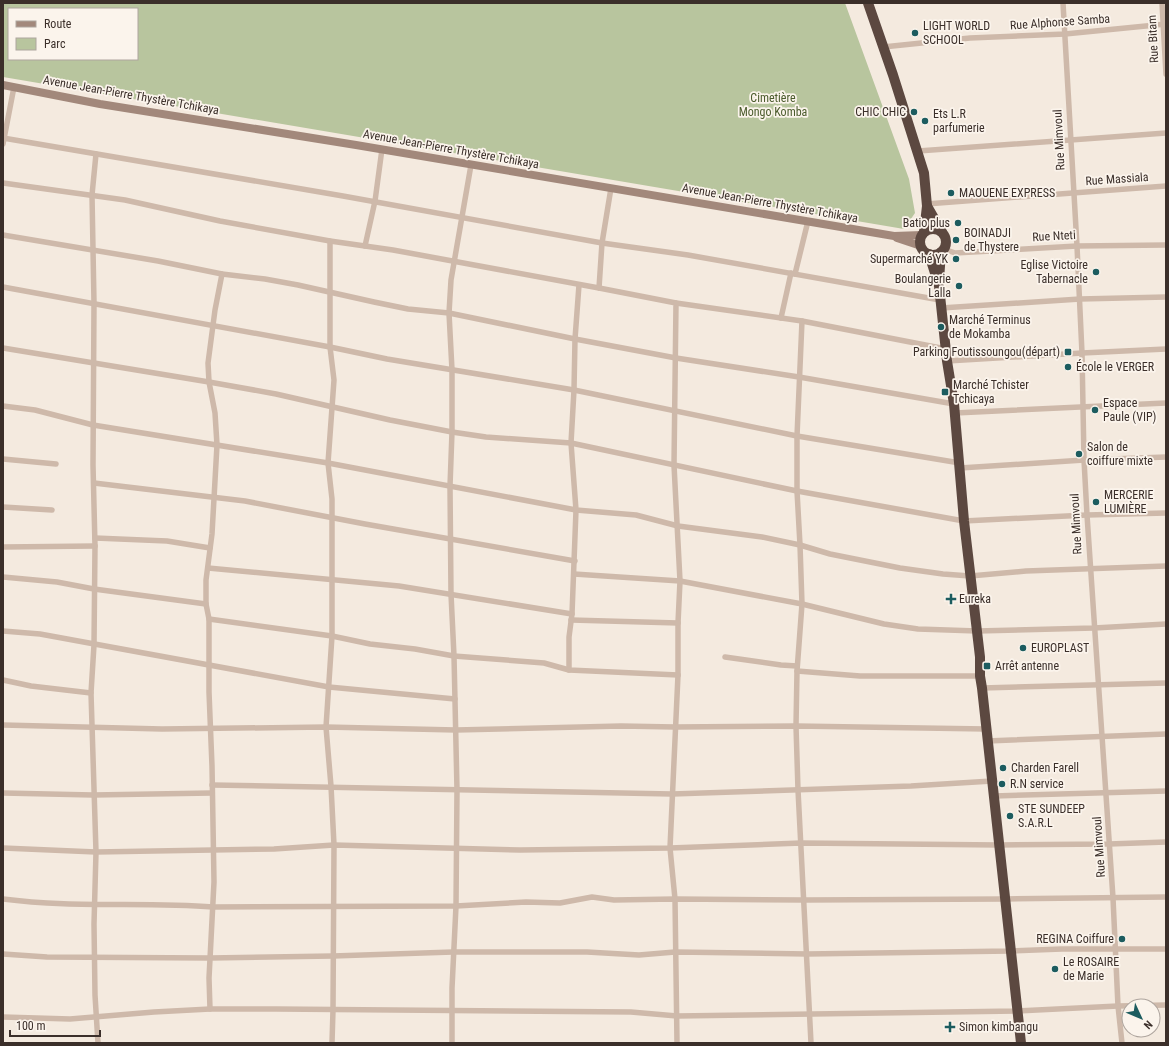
<svg xmlns="http://www.w3.org/2000/svg" width="1169" height="1046" font-family="'Roboto Condensed',sans-serif">
	<rect width="100%" height="100%" fill="#f4eadf"/>
	<path fill="#b8c59e" fill-rule="evenodd" d="M3,3H845L909,179L915,213L904,229L3,77ZM9,9H137V59H9Z"/>
	<g fill="none" stroke-linecap="round" stroke-linejoin="round">
		<g stroke="#ceb9aa" stroke-width="5.5">
			<path d="M1063,3L1077,246L1082,353L1084,460L1087,515L1113,898L1118,1006L1122,1043"/>
			<path d="M1162,3L1166,74"/>
			<path d="M883,47L970,38L1065,34L1166,24"/>
			<path d="M3,138L343,196L602,243L688,255L940,300"/>
			<path d="M3,144L14,87"/>
			<path d="M918,151L1166,133"/>
			<path d="M96,154L92,195L94,303L93,465L95,546L94,645L91,693L96,852L94,924L95,995L98,1043"/>
			<path d="M3,183L125,200L220,221L330,241L393,250L599,288"/>
			<path d="M611,188L602,243L599,288L676,303L674,465L680,581L678,623V675L670,848L675,899L677,1043"/>
			<path d="M926,204L1166,186"/>
			<path d="M3,235L158,261L222,274L265,279L298,285L374,302L408,309L449,313L575,339L676,358L799,377L954,404"/>
			<path d="M330,241V347L334,380L328,463L332,499V636L326,727L331,786L334,845L333,1010L332,1043"/>
			<path d="M365,246L375,201L382,149"/>
			<path d="M944,249L955,253L1077,246L1166,245"/>
			<path d="M795,274L808,221"/>
			<path d="M3,287L330,347L387,359L574,390L797,436L960,463"/>
			<path d="M676,303L802,321L946,349"/>
			<path d="M941,308L1080,299L1166,297"/>
			<path d="M781,318L791,273"/>
			<path d="M802,321L797,436V491L800,545L802,604L797,671L796,726L798,790L811,1043"/>
			<path d="M3,348L209,382L276,394L390,420L452,432L486,437L571,443L797,491L964,521L1087,515L1166,513"/>
			<path d="M947,361L1082,353L1166,349"/>
			<path d="M3,406L35,410L93,425L328,463L576,510L636,515L678,526L762,537L800,545L830,554L900,568L943,574L970,576L1026,571L1166,566"/>
			<path d="M955,413L1166,403"/>
			<path d="M3,459L56,464"/>
			<path d="M960,468L1084,460L1166,457"/>
			<path d="M94,483L245,501L365,524L575,561"/>
			<path d="M3,507L52,510"/>
			<path d="M95,538L167,541L210,548"/>
			<path d="M3,547L95,546"/>
			<path d="M208,568L399,586L572,614"/>
			<path d="M574,574L680,581L802,604L884,624L918,629L977,631L1094,628L1166,624"/>
			<path d="M3,577L57,582L94,589L206,604"/>
			<path d="M209,619L332,636L370,644L415,649L454,656L544,663L569,670L678,675"/>
			<path d="M571,620L678,623"/>
			<path d="M3,631L40,634L329,687L455,699"/>
			<path d="M725,657L781,665L797,666"/>
			<path d="M569,670V637L572,614L576,510L571,443L574,390L575,339L579,285"/>
			<path d="M797,671L860,676H980"/>
			<path d="M3,680L31,686L91,693"/>
			<path d="M982,688L1166,683"/>
			<path d="M3,725L162,729L326,727L456,730L621,726L675,727L796,726L986,729"/>
			<path d="M987,741L1166,734"/>
			<path d="M212,785L672,794L911,786L992,781"/>
			<path d="M3,793L93,795L212,793"/>
			<path d="M994,796L1166,791"/>
			<path d="M3,848L96,852L274,849L334,845L520,850L670,848L801,843L999,845L1109,844L1166,842"/>
			<path d="M3,899C73,908 143,902 213,907L456,906L526,902L560,903L592,897L614,900L675,899L804,900L1005,899L1166,897"/>
			<path d="M3,954L47,957L210,958L333,956L453,952H587L639,955L675,952L807,954L1010,951L1062,949H1166"/>
			<path d="M210,1009L209,978L214,882L212,766L209,692V619L206,604V580L212,534L217,445L215,413L209,382L208,363L215,310L222,274"/>
			<path d="M3,1017L70,1019L154,1012L210,1009H276L631,1012L677,1016L1017,1011L1118,1006L1166,1005"/>
			<path d="M452,1043V988L456,906L457,790L454,656L451,594L450,486L452,432V370L449,313L451,280L471,165"/>
		</g>
		<g stroke="#a2887b" stroke-width="8">
			<path d="M3,85L100,104L356,145L894,236L922,235"/>
			<path d="M897,238L921,246"/>
		</g>
		<g stroke="#5c4840" stroke-width="10">
			<path d="M868,3L893,75L924,173L927,206L924,232"/>
			<path d="M927,206L942,232"/>
			<circle cx="933" cy="242" r="13"/>
			<path d="M929,254L939,286L947,361L954,404L964,521L980,657V676L982,688L1021,1043"/>
			<path d="M939,280L941,252"/>
		</g>
	</g>
	<g fill="#1c5c5f" stroke="#fbf4ec" stroke-width="1.5">
		<circle cx="915" cy="33" r="4"/>
		<circle cx="914" cy="112" r="4"/>
		<circle cx="925" cy="121" r="4"/>
		<circle cx="951" cy="193" r="4"/>
		<circle cx="958" cy="223" r="4"/>
		<circle cx="956" cy="240" r="4"/>
		<circle cx="956" cy="259" r="4"/>
		<circle cx="1096" cy="272" r="4"/>
		<circle cx="959" cy="286" r="4"/>
		<circle cx="941" cy="327" r="4"/>
		<rect x="1064" y="348" width="8" height="8" rx="2"/>
		<circle cx="1068" cy="367" r="4"/>
		<rect x="941" y="388" width="8" height="8" rx="2"/>
		<circle cx="1095" cy="410" r="4"/>
		<circle cx="1079" cy="454" r="4"/>
		<circle cx="1096" cy="502" r="4"/>
		<path d="M949 593h4v4h4v4h-4v4h-4v-4h-4v-4h4z"/>
		<circle cx="1023" cy="648" r="4"/>
		<rect x="983" y="662" width="8" height="8" rx="2"/>
		<circle cx="1003" cy="768" r="4"/>
		<circle cx="1002" cy="784" r="4"/>
		<circle cx="1010" cy="816" r="4"/>
		<circle cx="1122" cy="939" r="4"/>
		<circle cx="1055" cy="969" r="4"/>
		<path d="M948 1021h4v4h4v4h-4v4h-4v-4h-4v-4h4z"/>
	</g>
	<g text-anchor="middle" dominant-baseline="central" stroke-width="3.5" stroke-linejoin="round" paint-order="stroke">
		<g font-size="12" fill="#3b2f2a" stroke="#fbf4ec">
			<text transform="translate(1060 22) rotate(-4)">Rue Alphonse Samba</text>
			<text transform="translate(1153 39) rotate(-93)">Rue Bitam</text>
			<text transform="translate(131 95) rotate(10)">Avenue Jean-Pierre Thystère Tchikaya</text>
			<text transform="translate(1059 140) rotate(-93)">Rue Mimvoul</text>
			<text transform="translate(451 149) rotate(10)">Avenue Jean-Pierre Thystère Tchikaya</text>
			<text transform="translate(1117 179) rotate(-4)">Rue Massiala</text>
			<text transform="translate(770 203) rotate(10)">Avenue Jean-Pierre Thystère Tchikaya</text>
			<text transform="translate(1054 236) rotate(-3)">Rue Nteti</text>
			<text transform="translate(1076 524) rotate(-93)">Rue Mimvoul</text>
			<text transform="translate(1099 847) rotate(-94)">Rue Mimvoul</text>
		</g>
		<g font-size="12" fill="#3b2f2a" stroke="#fbf4ec" text-anchor="start">
			<text x="923" y="26">LIGHT WORLD<tspan x="923" dy="14">SCHOOL</tspan></text>
			<text x="906" y="112" text-anchor="end">CHIC CHIC</text>
			<text x="933" y="114">Ets L.R<tspan x="933" dy="14">parfumerie</tspan></text>
			<text x="959" y="193">MAOUENE EXPRESS</text>
			<text x="950" y="223" text-anchor="end">Batio plus</text>
			<text x="964" y="233">BOINADJI<tspan x="964" dy="14">de Thystere</tspan></text>
			<text x="948" y="259" text-anchor="end">Supermarché YK</text>
			<text x="1088" y="265" text-anchor="end">Eglise Victoire<tspan x="1088" dy="14">Tabernacle</tspan></text>
			<text x="951" y="279" text-anchor="end">Boulangerie<tspan x="951" dy="14">Lalla</tspan></text>
			<text x="949" y="320">Marché Terminus<tspan x="949" dy="14">de Mokamba</tspan></text>
			<text x="1060" y="352" text-anchor="end">Parking Foutissoungou(départ)</text>
			<text x="1076" y="367">École le VERGER</text>
			<text x="953" y="385">Marché Tchister<tspan x="953" dy="14">Tchicaya</tspan></text>
			<text x="1103" y="403">Espace<tspan x="1103" dy="14">Paule (VIP)</tspan></text>
			<text x="1087" y="447">Salon de<tspan x="1087" dy="14">coiffure mixte</tspan></text>
			<text x="1104" y="495">MERCERIE<tspan x="1104" dy="14">LUMIÈRE</tspan></text>
			<text x="959" y="599">Eureka</text>
			<text x="1031" y="648">EUROPLAST</text>
			<text x="995" y="666">Arrêt antenne</text>
			<text x="1011" y="768">Charden Farell</text>
			<text x="1010" y="784">R.N service</text>
			<text x="1018" y="809">STE SUNDEEP<tspan x="1018" dy="14">S.A.R.L</tspan></text>
			<text x="1114" y="939" text-anchor="end">REGINA Coiffure</text>
			<text x="1063" y="962">Le ROSAIRE<tspan x="1063" dy="14">de Marie</tspan></text>
			<text x="959" y="1027">Simon kimbangu</text>
		</g>
		<g font-size="12" fill="#4a5b2c" stroke="#fbf4ec">
			<text x="773" y="98">Cimetière<tspan x="773" dy="14">Mongo Komba</tspan></text>
		</g>
	</g>
	<rect width="1169" height="1046" fill="none" stroke="#3b2f2a" stroke-width="8"/>
	<rect x="8" y="8" width="130" height="52" fill="#fbf4ec" stroke="#aea59e"/>
	<rect x="16" y="21" width="20" height="6" fill="#a2887b" stroke="#aea59e"/>
	<text x="44" y="28" font-size="12" fill="#3b2f2a">Route</text>
	<rect x="16" y="38" width="20" height="12" fill="#b8c59e" stroke="#aea59e"/>
	<text x="44" y="48" font-size="12" fill="#3b2f2a">Parc</text>
	<g transform="translate(1141 1018) rotate(134)"><circle r="19" fill="#fbf4ec" stroke="#aea59e"/>
	<path d="M0-3L7 15L0 10L-7 15Z" fill="#1c5c5f"/>
	<text y="-6" font-size="11" font-weight="bold" text-anchor="middle" fill="#3b2f2a">N</text>
	</g>
	<path d="M10 1030v6h90v-6" fill="none" stroke="#3b2f2a" stroke-width="2"/>
	<text x="16" y="1030" font-size="12" fill="#3b2f2a" stroke="#fbf4ec" stroke-width="3" paint-order="stroke">100 m</text>
</svg>
